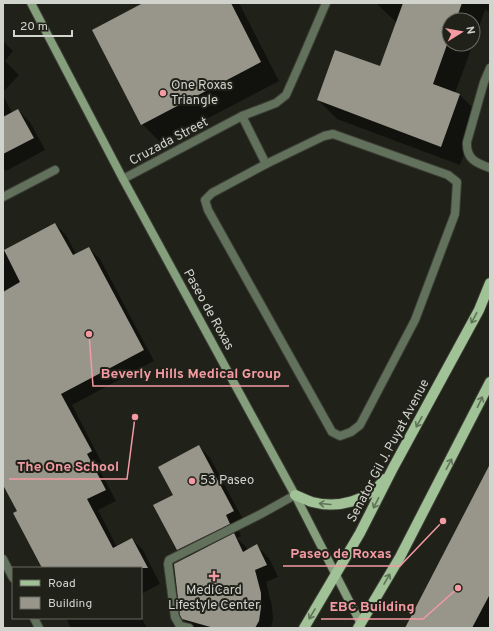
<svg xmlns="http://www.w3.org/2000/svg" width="493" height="631" font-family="Overpass,sans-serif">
	<rect width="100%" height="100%" fill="#202219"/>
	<g fill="#0007">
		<path d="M146,3H239L279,81L161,143L142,124Z"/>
		<path d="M376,3H490V12L485,10L473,43V20H449V44H473L455,93L460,95L479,114L460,165L337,119L318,100L380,68L397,23Z"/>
		<path d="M3,41L13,51L5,61L19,75L3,92Z"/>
		<path d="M3,95L12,113L18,110L30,122L45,150L6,171L3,168Z"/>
		<path d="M55,224L66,235L76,254L89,248L100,259L154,361L72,405L102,463L97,465L116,501L98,510L117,547L132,539L143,550L160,584L141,594V568H43L18,511L3,483V252Z"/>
		<path d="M199,446L210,458L245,523L237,527L241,536L237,538L246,547L248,550L257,546L269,558L278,577L266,582L272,606L273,619L271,628H193L183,619L187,558L178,549L174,495Z"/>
		<path d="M490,466V628H408Z"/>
		<path d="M141,617L147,628H71L66,618H141Z"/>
	</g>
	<g fill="#98968b">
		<path d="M143,3H231L261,62L141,125L92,30Z"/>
		<path d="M403,3H462L456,20H449V39L433,84L460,94L441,147L317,100L335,50L380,66Z"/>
		<path d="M18,109L34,138L3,154V117Z"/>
		<path d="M55,223L73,255L89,247L144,350L61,394L92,451L87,454L106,490L87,499L113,548L132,538L148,568H42L13,513L17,511L3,485V292L20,282L4,250Z"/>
		<path d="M199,445L234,511L226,515L230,524L177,550L153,505L173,495L158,467Z"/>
		<path d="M490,464V594L472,628H405Z"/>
		<path d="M234,533L243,552L257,544L267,565L255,570L261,593V607L259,621L255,628H214L182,619L180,615L174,564Z"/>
	</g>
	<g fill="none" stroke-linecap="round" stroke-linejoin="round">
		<g stroke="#3c3e36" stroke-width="10">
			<g id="lane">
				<path d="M490,68L484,82L467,142C466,159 476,163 490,168"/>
				<path d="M242,116L266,164"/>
				<path d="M333,134L448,175L457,182L455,214L415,320L360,425L351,432L340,436L332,432L208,210L205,200L212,193L266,164L324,136Z"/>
				<path d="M189,628L180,626L175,617L168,564L169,560L261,514L295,495"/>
			</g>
		</g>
		<g stroke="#3c3e36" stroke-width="10">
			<g id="street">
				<path d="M123,179L242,116L276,103L286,95L302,59L326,3"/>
				<path d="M3,197L55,170"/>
				<path d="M3,559L13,578"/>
				<path d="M34,618L39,628"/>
			</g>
		</g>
		<g stroke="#3c3e36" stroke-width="10">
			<path id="secondary" d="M31,3L123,179L295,495L361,624"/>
		</g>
		<g stroke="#3c3e36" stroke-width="12">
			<g id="primary">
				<path d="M295,495C300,497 306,500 312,502C338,509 368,501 385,479"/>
				<path d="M304,628L360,533L393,468L479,310L490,283"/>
				<path d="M358,628L400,557L490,382"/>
			</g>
		</g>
		<use href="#lane" stroke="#61715c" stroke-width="8"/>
		<use href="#street" stroke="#61715c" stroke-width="8"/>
		<use href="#secondary" stroke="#859f7d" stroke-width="8"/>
		<use href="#primary" stroke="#a1c297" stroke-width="10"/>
	</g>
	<defs><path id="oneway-shaft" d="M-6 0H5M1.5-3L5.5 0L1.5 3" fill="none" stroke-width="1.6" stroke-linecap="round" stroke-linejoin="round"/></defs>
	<g stroke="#607258">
		<use href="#oneway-shaft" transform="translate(474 318) rotate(118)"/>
		<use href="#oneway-shaft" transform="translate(480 402) rotate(-64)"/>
		<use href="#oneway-shaft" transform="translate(419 422) rotate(119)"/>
		<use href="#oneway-shaft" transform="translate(449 464) rotate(-62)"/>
		<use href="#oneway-shaft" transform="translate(376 503) rotate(117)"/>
		<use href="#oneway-shaft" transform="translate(325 504) rotate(-175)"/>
		<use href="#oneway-shaft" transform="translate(387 579) rotate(-60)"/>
		<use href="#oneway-shaft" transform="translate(312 614) rotate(121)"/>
	</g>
	<g fill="#f49aa3" stroke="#202219" stroke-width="1.5">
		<circle cx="163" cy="93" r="4"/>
		<circle cx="192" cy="481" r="4"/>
		<path d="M212 570h4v4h4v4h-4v4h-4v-4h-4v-4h4z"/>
	</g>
	<g text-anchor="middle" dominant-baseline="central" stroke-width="4" stroke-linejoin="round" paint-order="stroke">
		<g font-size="13" fill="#d1d3cd" stroke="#202219" text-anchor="start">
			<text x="171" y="86">One Roxas<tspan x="171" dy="15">Triangle</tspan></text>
			<text x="200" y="481">53 Paseo</text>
			<text x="214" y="591" text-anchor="middle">MediCard<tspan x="214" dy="15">Lifestyle Center</tspan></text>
		</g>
		<g font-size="13" fill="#d1d3cd" stroke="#202219">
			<text transform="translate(169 142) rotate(-28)">Cruzada Street</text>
			<text transform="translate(208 310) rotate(61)">Paseo de Roxas</text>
			<text transform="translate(389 451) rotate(-62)">Senator Gil J. Puyat Avenue</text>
		</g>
	</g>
	<path fill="none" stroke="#f49aa3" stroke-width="1.5" d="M89 334L93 386H289M135 417L127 479H9M443 521L400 566H283M458 588L423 619H321"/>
	<g fill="#f49aa3" stroke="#202219" stroke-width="1.5">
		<circle cx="89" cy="334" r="4"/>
		<circle cx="135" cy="417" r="4"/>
		<circle cx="443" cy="521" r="4"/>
		<circle cx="458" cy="588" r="4"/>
	</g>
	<g font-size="14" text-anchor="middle" font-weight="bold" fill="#f49aa3" stroke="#202219" stroke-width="4" stroke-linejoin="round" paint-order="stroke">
		<text x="191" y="378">Beverly Hills Medical Group</text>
		<text x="68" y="471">The One School</text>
		<text x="341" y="558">Paseo de Roxas</text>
		<text x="372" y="611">EBC Building</text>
	</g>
	<rect width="493" height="631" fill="none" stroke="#d1d3cd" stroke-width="8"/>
	<rect x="12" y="567" width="130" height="52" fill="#202219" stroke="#676961"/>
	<rect x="20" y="580" width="20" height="6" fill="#a1c297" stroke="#676961"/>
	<text x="48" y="587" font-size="12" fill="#d1d3cd">Road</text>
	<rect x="20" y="597" width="20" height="12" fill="#98968b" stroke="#676961"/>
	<text x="48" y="607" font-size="12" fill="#d1d3cd">Building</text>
	<g transform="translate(461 32) rotate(79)"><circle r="19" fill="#202219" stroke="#676961"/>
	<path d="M0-3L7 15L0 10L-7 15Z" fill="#f49aa3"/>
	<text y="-6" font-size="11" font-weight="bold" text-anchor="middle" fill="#d1d3cd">N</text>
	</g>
	<path d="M14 30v6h58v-6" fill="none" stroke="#d1d3cd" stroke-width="2"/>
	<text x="20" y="30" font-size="12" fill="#d1d3cd" stroke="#202219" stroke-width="3" paint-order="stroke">20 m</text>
</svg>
